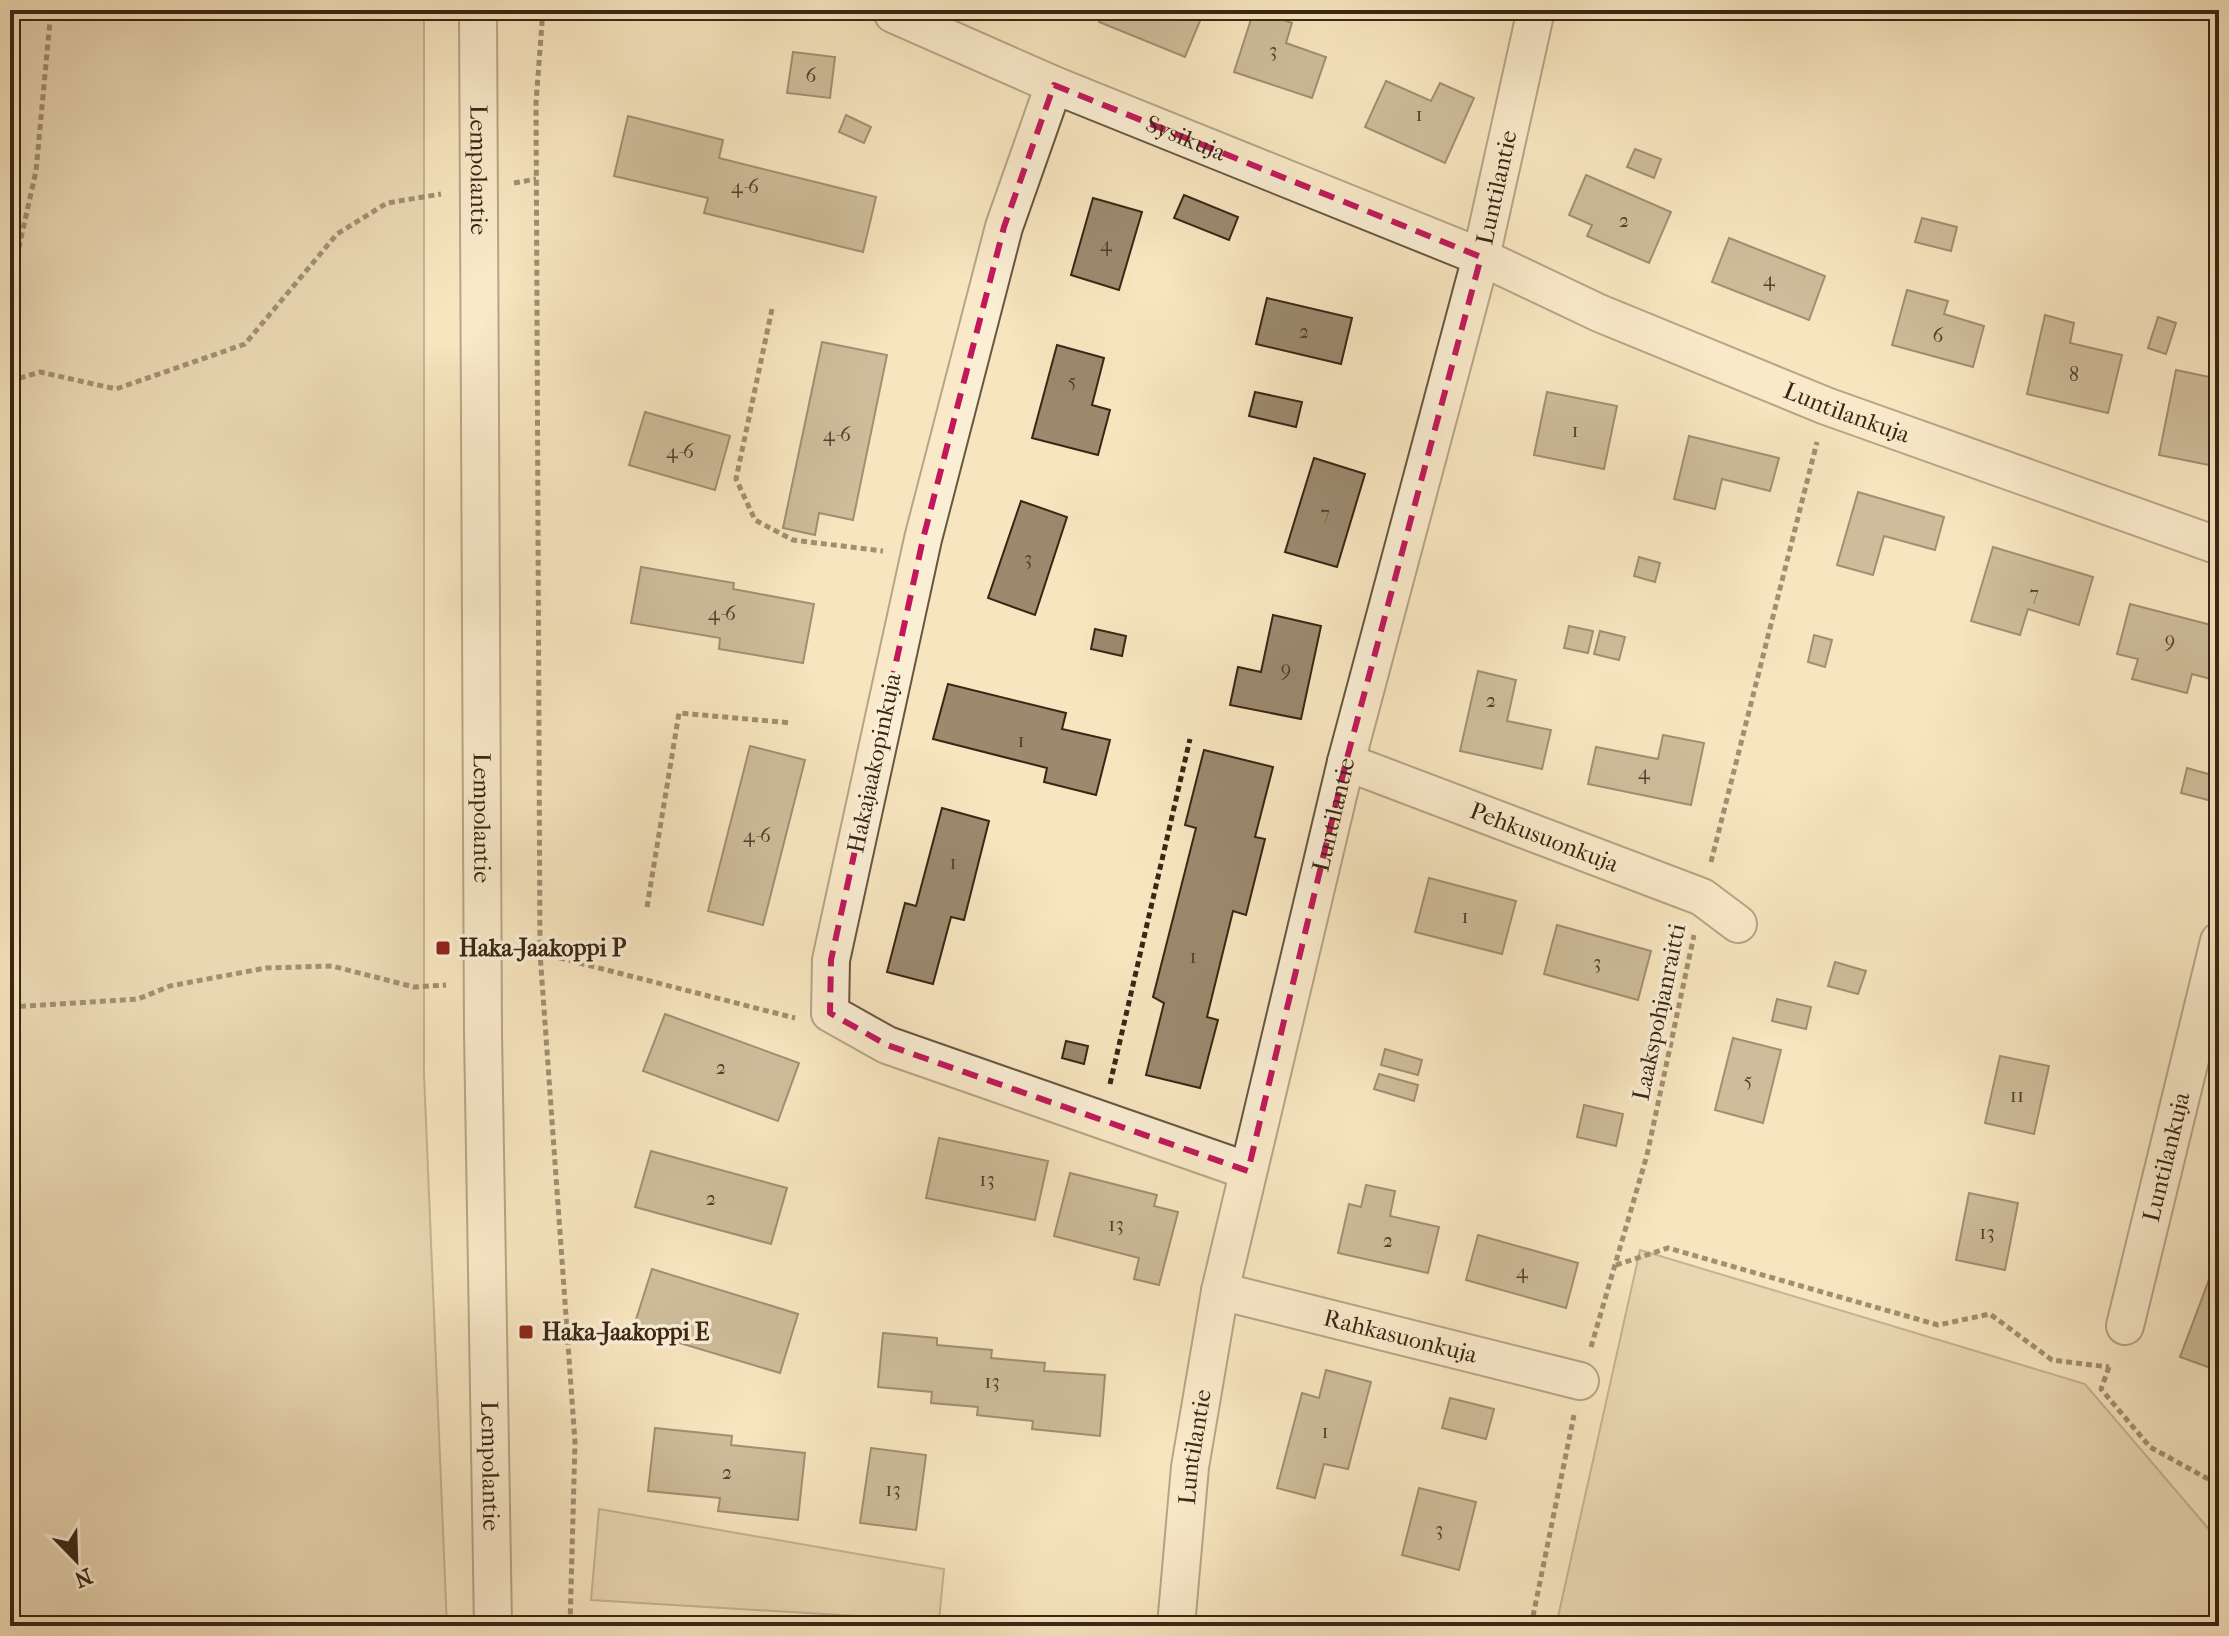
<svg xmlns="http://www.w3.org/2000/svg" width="2229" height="1636" font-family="'IM FELL French Canon',serif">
	<rect width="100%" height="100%" fill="#f7e5bf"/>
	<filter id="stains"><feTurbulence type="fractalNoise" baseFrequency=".0025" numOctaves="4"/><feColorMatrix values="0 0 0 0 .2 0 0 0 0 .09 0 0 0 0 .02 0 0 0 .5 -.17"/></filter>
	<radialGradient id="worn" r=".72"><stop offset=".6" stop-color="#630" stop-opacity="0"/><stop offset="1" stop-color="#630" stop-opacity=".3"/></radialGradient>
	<g fill="#d7c5a2" stroke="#88765c" stroke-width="2">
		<path d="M10,10H424V1074L447,1626H10Z"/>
		<path d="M1640,1250L2085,1384L2219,1541V1626H1556Z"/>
		<path d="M599,1509L944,1569L939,1621L591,1600Z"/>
	</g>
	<g fill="#9c896e" stroke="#392616" stroke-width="2">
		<path d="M1105,10H1187L1202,16L1185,57L1099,22Z"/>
		<path d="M1254,10L1292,23L1286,43L1326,57L1312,98L1234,72Z"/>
		<path d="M793,52L835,57L830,98L787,93Z"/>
		<path d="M1386,81L1431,101L1440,83L1474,98L1445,163L1365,127Z"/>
		<path d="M846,115L871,127L864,143L839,132Z"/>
		<path d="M628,116L723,140L719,158L876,197L863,252L704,213L708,198L614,176Z"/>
		<path d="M1635,149L1661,159L1654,178L1627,167Z"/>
		<path d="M1586,175L1671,212L1649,263L1587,236L1592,225L1569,215Z"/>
		<path d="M1184,195L1238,217L1229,240L1174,218Z"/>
		<path d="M1093,198L1142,212L1119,290L1071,275Z"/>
		<path d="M1922,218L1957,227L1951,251L1915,242Z"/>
		<path d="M1729,238L1825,276L1809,320L1712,282Z"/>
		<path d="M1907,290L1948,301L1944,314L1984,326L1973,367L1892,345Z"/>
		<path d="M1267,298L1352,318L1341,364L1256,344Z"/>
		<path d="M2045,315L2074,323L2070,343L2122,355L2108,413L2027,394Z"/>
		<path d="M2158,317L2176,323L2166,354L2148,348Z"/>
		<path d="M822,342L887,355L853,520L819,513L815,535L783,528Z"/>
		<path d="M1057,345L1104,358L1092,405L1110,410L1098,455L1032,438Z"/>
		<path d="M2176,370L2219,379L2214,423L2219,424V467L2159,455Z"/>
		<path d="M1255,392L1302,402L1296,427L1249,416Z"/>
		<path d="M1547,392L1617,406L1604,469L1534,455Z"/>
		<path d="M645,412L730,436L715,490L629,465Z"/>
		<path d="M1689,436L1779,458L1770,491L1722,479L1715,509L1674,499Z"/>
		<path d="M1314,458L1365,474L1337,567L1285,552Z"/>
		<path d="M1858,492L1944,517L1935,550L1884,536L1873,575L1837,565Z"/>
		<path d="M1021,501L1067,517L1035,615L988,598Z"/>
		<path d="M1993,547L2093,577L2079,625L2028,609L2020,635L1971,621Z"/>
		<path d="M1639,557L1660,563L1655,582L1634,576Z"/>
		<path d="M641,567L734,583L733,589L814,604L803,663L719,649L720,638L631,623Z"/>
		<path d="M2130,604L2219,627L2218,681L2192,674L2187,693L2132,679L2138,659L2117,654Z"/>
		<path d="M1273,615L1321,626L1301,719L1230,705L1238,667L1261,672Z"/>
		<path d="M1569,626L1593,631L1588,653L1564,648Z"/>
		<path d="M1095,629L1126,636L1122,656L1091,649Z"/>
		<path d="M1600,631L1625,637L1619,660L1594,654Z"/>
		<path d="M1814,635L1832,640L1825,667L1808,662Z"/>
		<path d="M1478,671L1516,680L1507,721L1551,730L1542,769L1460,751Z"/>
		<path d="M948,684L1066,713L1062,729L1110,740L1096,795L1044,782L1047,768L933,739Z"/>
		<path d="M1663,735L1704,743L1691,805L1588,784L1596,747L1658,759Z"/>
		<path d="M750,746L805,760L763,925L708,911Z"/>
		<path d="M1204,750L1273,767L1255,837L1265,839L1246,915L1233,911L1207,1017L1218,1020L1200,1088L1146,1075L1164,1003L1153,997L1196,828L1185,825Z"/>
		<path d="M2187,768L2219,777L2212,801L2181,793Z"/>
		<path d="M942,808L989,821L964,920L951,917L933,984L887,972L905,903L916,906Z"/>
		<path d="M1429,878L1516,901L1502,954L1415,932Z"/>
		<path d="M1557,925L1651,951L1638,1000L1544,974Z"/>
		<path d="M1835,962L1866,971L1858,994L1828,986Z"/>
		<path d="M1777,999L1811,1007L1806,1029L1772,1021Z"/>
		<path d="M665,1014L799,1063L778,1121L643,1071Z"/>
		<path d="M1733,1038L1781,1050L1763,1123L1715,1110Z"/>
		<path d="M1066,1041L1088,1046L1084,1064L1062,1058Z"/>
		<path d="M1385,1049L1422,1060L1418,1075L1381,1065Z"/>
		<path d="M2000,1056L2049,1066L2034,1134L1985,1123Z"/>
		<path d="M1379,1074L1418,1085L1414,1101L1374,1089Z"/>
		<path d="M1584,1105L1623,1114L1616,1146L1577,1137Z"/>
		<path d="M939,1138L1048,1161L1035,1220L926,1198Z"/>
		<path d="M651,1151L787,1188L771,1244L635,1207Z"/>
		<path d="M1070,1173L1157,1195L1154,1206L1178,1212L1159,1285L1134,1279L1139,1258L1054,1236Z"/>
		<path d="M1366,1185L1395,1191L1390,1216L1439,1227L1428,1273L1338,1253L1349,1204L1361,1207Z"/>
		<path d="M1969,1193L2018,1203L2005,1270L1956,1260Z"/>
		<path d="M1478,1235L1578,1263L1566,1308L1466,1280Z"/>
		<path d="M652,1269L798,1314L780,1373L633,1329Z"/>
		<path d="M2213,1269L2219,1271V1371L2180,1357Z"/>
		<path d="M883,1333L937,1338V1345L992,1350L991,1358L1045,1363L1044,1371L1105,1375L1100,1436L1032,1429L1033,1421L977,1415L978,1407L931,1403L932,1392L878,1387Z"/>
		<path d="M1326,1370L1371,1382L1348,1469L1324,1464L1315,1498L1277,1488L1302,1393L1319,1398Z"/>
		<path d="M1450,1398L1494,1409L1486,1439L1442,1428Z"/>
		<path d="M655,1428L732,1436L731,1445L805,1453L798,1520L718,1511L720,1498L648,1491Z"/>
		<path d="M871,1448L926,1455L916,1530L860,1523Z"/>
		<path d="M1419,1488L1476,1502L1459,1570L1402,1555Z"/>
	</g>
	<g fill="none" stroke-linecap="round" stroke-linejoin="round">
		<g stroke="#685640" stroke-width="40">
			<g id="minor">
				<path id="s1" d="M478,10L483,1033L493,1626"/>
				<path id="s2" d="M893,14L1054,85L1481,257L1599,313L1826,406L2219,546"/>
				<path d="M1054,85L1004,227L923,539L831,960L830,1013L887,1045L1248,1171"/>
				<path id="s3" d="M1346,762L1702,897L1738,924"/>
				<path id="s4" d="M1220,1291L1580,1381"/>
				<path id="s5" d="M2125,1326L2219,941"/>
				<path id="s6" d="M1176,1626L1190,1467L1220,1291L1346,762L1481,257L1536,10"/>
			</g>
		</g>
		<g stroke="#392616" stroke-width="5" stroke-dasharray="6 4" stroke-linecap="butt">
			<path d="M543,10L536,102L540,953L575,1442L570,1626"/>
			<path d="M514,183L536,179"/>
			<path d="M10,287L36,171L51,10"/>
			<path d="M772,309L736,479L755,520L793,540L883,551"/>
			<path d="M10,381L40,372L116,389L245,344L337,234L387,203L441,194"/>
			<path d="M1711,862L1817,442"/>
			<path d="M647,907L679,713L792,723"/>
			<path d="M540,953L795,1018"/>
			<path d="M10,1007L138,999L170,986L266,968L332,966L414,987L446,985"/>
			<path d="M1110,1084L1190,739"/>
			<path d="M1616,1265L1668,1248L1938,1325L1990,1314L2052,1360L2109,1367"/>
			<path d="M1591,1347L1647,1155L1694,935"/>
			<path d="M2109,1367L2101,1389L2150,1447L2219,1485"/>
			<path d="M1531,1626L1574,1415"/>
		</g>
		<use href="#minor" stroke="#faeed5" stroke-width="36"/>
	</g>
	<path d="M0 0H2229V1636H0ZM1054,85L1481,257L1346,762L1248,1171L887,1045L830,1013L831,960L923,539L1004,227Z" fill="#f7e5bf" fill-opacity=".55" fill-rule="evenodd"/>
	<path fill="none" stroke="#c2185b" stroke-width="6" stroke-dasharray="16 10" stroke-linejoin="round" d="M1054,85L1481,257L1346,762L1248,1171L887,1045L830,1013L831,960L923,539L1004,227Z"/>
	<g fill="#8f2418" stroke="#faeed5" stroke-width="3">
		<rect x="435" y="940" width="16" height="16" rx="4"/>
		<rect x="518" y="1324" width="16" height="16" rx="4"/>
	</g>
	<g text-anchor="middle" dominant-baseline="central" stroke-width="7" stroke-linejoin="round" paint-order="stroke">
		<g font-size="20" fill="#523f2c">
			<text x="1273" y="50">3</text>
			<text x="811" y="75">6</text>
			<text x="1419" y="114">1</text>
			<text x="745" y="186">4-6</text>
			<text x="1624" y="220">2</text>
			<text x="1106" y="244">4</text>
			<text x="1769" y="279">4</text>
			<text x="1304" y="331">2</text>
			<text x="1938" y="335">6</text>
			<text x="2074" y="374">8</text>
			<text x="1072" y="381">5</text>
			<text x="1575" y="430">1</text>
			<text x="837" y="434">4-6</text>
			<text x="680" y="451">4-6</text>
			<text x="1325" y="513">7</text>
			<text x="1028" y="558">3</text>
			<text x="2034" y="593">7</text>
			<text x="722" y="613">4-6</text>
			<text x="2170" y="640">9</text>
			<text x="1286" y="669">9</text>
			<text x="1491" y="700">2</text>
			<text x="1021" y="740">1</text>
			<text x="1644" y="772">4</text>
			<text x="757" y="835">4-6</text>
			<text x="953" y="862">1</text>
			<text x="1465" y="916">1</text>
			<text x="1193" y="956">1</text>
			<text x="1597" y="962">3</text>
			<text x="721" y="1067">2</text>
			<text x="1748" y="1080">5</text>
			<text x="2017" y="1095">11</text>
			<text x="987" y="1179">13</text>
			<text x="711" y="1198">2</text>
			<text x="1116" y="1224">13</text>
			<text x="1987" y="1232">13</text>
			<text x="1388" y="1240">2</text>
			<text x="1522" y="1271">4</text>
			<text x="992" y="1381">13</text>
			<text x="1325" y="1431">1</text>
			<text x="727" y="1472">2</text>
			<text x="893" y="1489">13</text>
			<text x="1439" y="1529">3</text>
		</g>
		<g font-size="24" fill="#392616" stroke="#faeed5">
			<text stroke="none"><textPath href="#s2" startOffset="318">Sysikuja</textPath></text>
			<text stroke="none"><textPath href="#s1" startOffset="160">Lempolantie</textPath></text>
			<text stroke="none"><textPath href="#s6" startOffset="1476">Luntilantie</textPath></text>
			<text stroke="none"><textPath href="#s2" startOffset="1034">Luntilankuja</textPath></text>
			<text transform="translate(874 763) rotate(-78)">Hakajaakopinkuja</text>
			<text stroke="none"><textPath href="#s6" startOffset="828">Luntilantie</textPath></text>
			<text stroke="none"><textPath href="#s1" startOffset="808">Lempolantie</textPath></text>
			<text stroke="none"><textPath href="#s3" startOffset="212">Pehkusuonkuja</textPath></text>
			<text transform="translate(1659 1012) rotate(-78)">Laakspohjanraitti</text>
			<text stroke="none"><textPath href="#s5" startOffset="174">Luntilankuja</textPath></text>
			<text stroke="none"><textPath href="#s4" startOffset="186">Rahkasuonkuja</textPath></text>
			<text stroke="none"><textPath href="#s6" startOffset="180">Luntilantie</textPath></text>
			<text stroke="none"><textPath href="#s1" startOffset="1456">Lempolantie</textPath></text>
		</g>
		<g font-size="24" font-weight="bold" fill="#392616" stroke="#faeed5" text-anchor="start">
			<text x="459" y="948">Haka-Jaakoppi P</text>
			<text x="542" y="1332">Haka-Jaakoppi E</text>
		</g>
	</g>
	<rect width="2229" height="1636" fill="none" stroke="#f7e5bf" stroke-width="40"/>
	<rect x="12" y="12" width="2205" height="1612" fill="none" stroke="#392616" stroke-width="4"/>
	<rect x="20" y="20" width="2189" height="1596" fill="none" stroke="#392616" stroke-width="2"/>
	<g transform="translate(76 1560) rotate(157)" stroke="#faeed5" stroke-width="6" paint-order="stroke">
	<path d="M0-6L14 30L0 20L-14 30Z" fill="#392616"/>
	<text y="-12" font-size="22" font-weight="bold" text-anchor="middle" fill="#392616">N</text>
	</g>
	<rect width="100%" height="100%" filter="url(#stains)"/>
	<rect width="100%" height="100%" fill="url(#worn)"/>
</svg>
